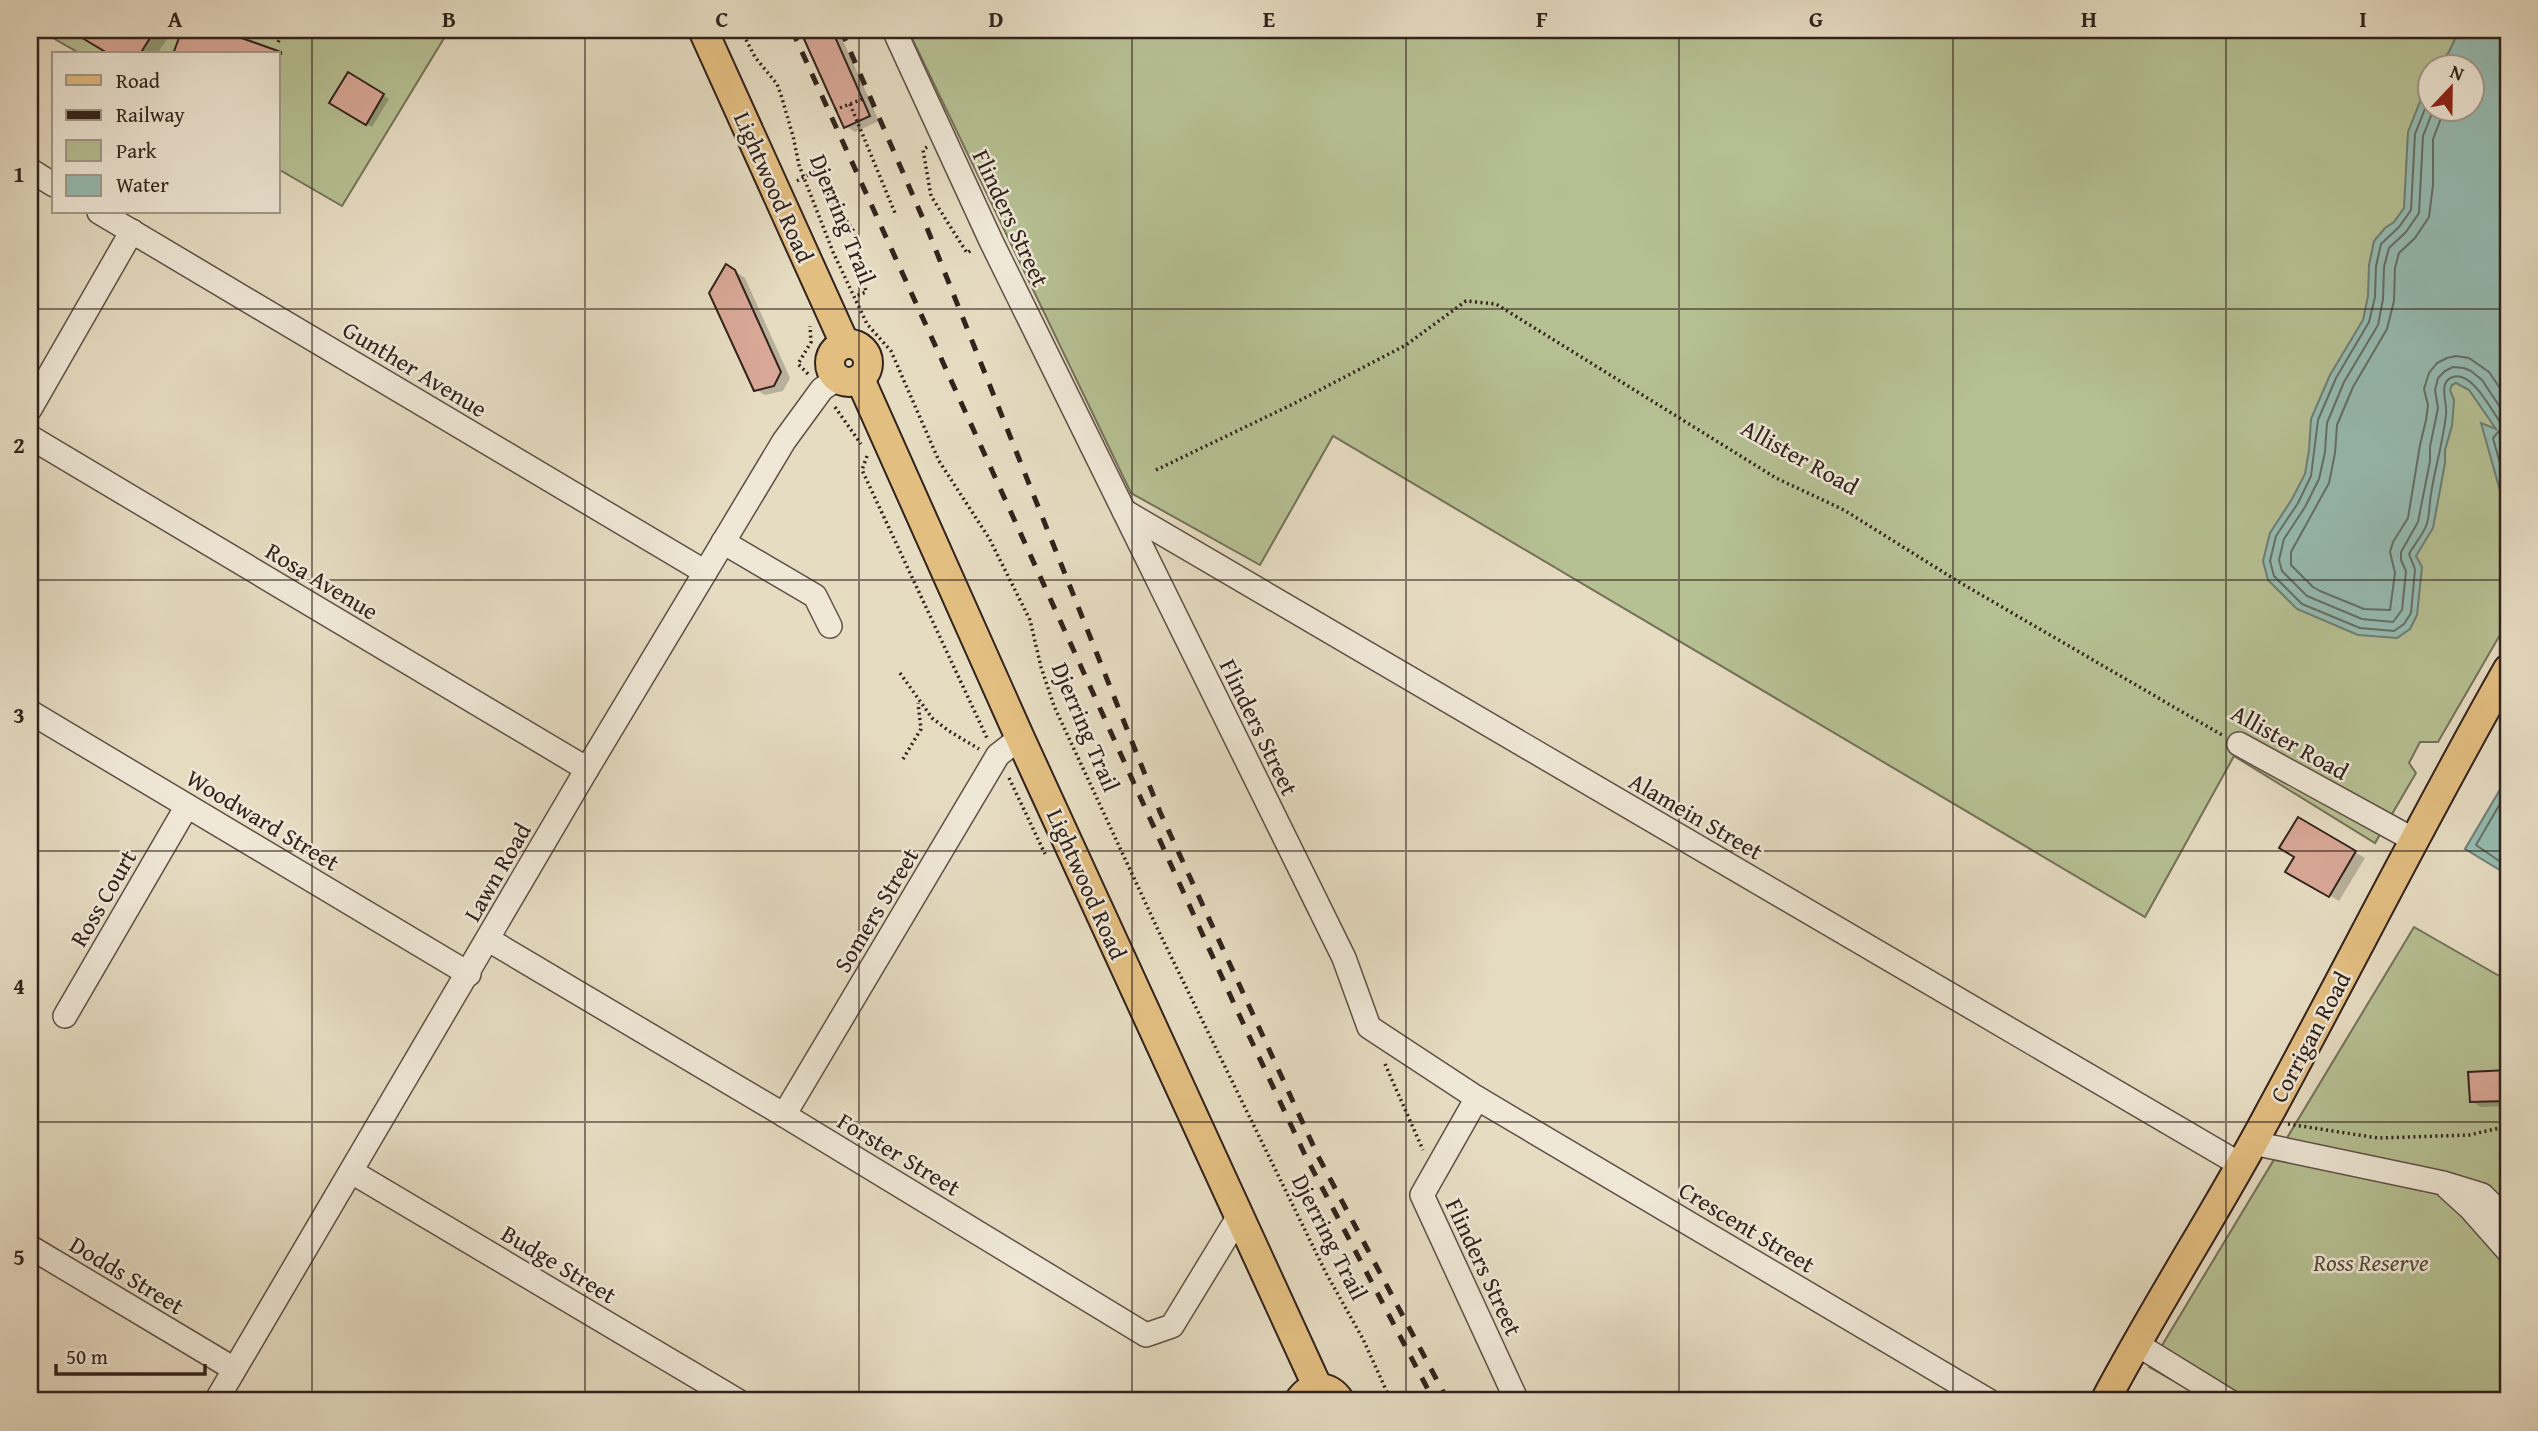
<svg xmlns="http://www.w3.org/2000/svg" width="2538" height="1431" font-family="'Gentium Book Plus',serif">
	<rect width="100%" height="100%" fill="#e6dcc2"/>
	<filter id="stains"><feTurbulence type="fractalNoise" baseFrequency=".00286" numOctaves="4"/><feColorMatrix values="0 0 0 0 .2 0 0 0 0 .09 0 0 0 0 .02 0 0 0 .5 -.17"/></filter>
	<radialGradient id="worn" r=".72"><stop offset=".6" stop-color="#630" stop-opacity="0"/><stop offset="1" stop-color="#630" stop-opacity=".3"/></radialGradient>
	<g fill="#b6c093" stroke="#747158" stroke-width="2" fill-rule="evenodd">
		<path d="M39,30H449L342,206L278,169V54H81Z"/>
		<path d="M908,30H2508V621L2438,742H2420L2409,763L2416,773L2375,843L2234,756L2145,917L1333,436L1260,565L1131,493ZM2430,66H2472V108H2430Z"/>
		<path d="M2414,927L2508,981V1401H2209L2149,1367Z"/>
	</g>
	<g fill="#96bcb2" stroke="#6e7e76" stroke-width="2">
		<path d="M2459,30H2508V519L2481,423L2496,429L2469,390L2456,383L2452,385L2450,390L2454,400L2452,426L2445,450V463L2433,528L2416,556L2422,567L2417,615L2410,629L2397,638L2358,635L2297,609L2268,580L2263,561L2270,533L2292,499L2305,474L2309,450L2311,419L2330,375L2363,320L2368,296L2369,265L2374,241L2385,228L2394,222L2404,208L2408,132L2429,79L2430,108H2472V66H2437L2449,52Z"/>
		<path d="M2508,776V875L2465,849Z"/>
	</g>
	<g fill="#0003">
		<path d="M72,30H173L157,54H112Z"/>
		<path d="M184,30H214L277,54H175Z"/>
		<path d="M828,30L840,34L879,121L855,132L846,126L806,40Z"/>
		<path d="M348,75L389,99L372,127L332,102Z"/>
		<path d="M727,266L745,278L790,378L783,391L765,395L755,389Z"/>
		<path d="M2298,819L2365,858L2339,901L2288,871L2297,856Z"/>
		<path d="M2508,1072V1106L2481,1107L2471,1101L2470,1073Z"/>
	</g>
	<g fill="none" stroke-linecap="round" stroke-linejoin="round">
		<g stroke="#646f67" stroke-width="2">
			<path d="M2430,96L2415,134L2411,210L2399,227L2381,244L2376,266L2375,297L2369,322L2336,378L2318,420L2311,476L2298,503L2276,536L2270,561L2274,576L2302,604L2360,628L2394,631L2404,624L2411,613L2415,569L2409,554C2414,545 2422,536 2426,526C2430,517 2429,504 2431,494C2435,468 2443,442 2446,415C2448,403 2437,382 2453,377C2471,370 2491,409 2500,422V430L2493,438L2508,493"/>
			<path d="M2434,108L2423,136L2419,213L2406,232L2389,248L2384,267L2383,299L2378,325L2344,382L2327,423L2325,452L2319,479L2305,507L2284,539L2279,560L2282,571L2307,596L2362,619L2393,622L2402,610L2406,571L2401,560V552L2418,522L2430,461V447L2438,408L2435,390L2438,378L2445,371L2453,367L2464,368L2471,371L2482,380L2508,419"/>
			<path d="M2445,108L2433,139V185L2429,217L2415,238L2399,253L2395,268L2394,301L2387,329L2353,387L2337,425L2335,453L2329,483L2291,552V565L2313,587L2320,591L2364,609L2390,610L2395,573L2390,552L2393,542L2408,518L2420,445L2426,420L2428,405L2424,389L2429,373L2437,363L2447,358L2456,356L2469,358L2489,372L2508,400"/>
			<path d="M2508,790L2476,845L2508,867"/>
		</g>
	</g>
	<g fill="#d8a796" stroke="#32221c" stroke-width="2">
		<path d="M69,30H155L140,54H109Z"/>
		<path d="M182,30H219L281,52V54H173Z"/>
		<path d="M824,30H832L870,116L844,128L804,39Z"/>
		<path d="M348,72L384,94L366,125L329,103Z"/>
		<path d="M726,264L735,270L781,372L774,386L754,391L709,293Z"/>
		<path d="M2298,817L2356,851L2329,897L2285,872L2294,857L2279,848Z"/>
		<path d="M2508,1070V1101L2470,1102L2468,1072Z"/>
	</g>
	<g fill="none" stroke-linecap="round" stroke-linejoin="round">
		<g stroke="#5f5046" stroke-width="26">
			<g id="minor">
				<path d="M894,30L991,241L1344,958L1369,1027L1477,1098L1422,1195L1517,1401"/>
				<path d="M30,170L54,185"/>
				<path d="M99,212L705,572"/>
				<path d="M30,409L132,231"/>
				<path d="M30,437L587,769"/>
				<path d="M1124,511L2241,1165"/>
				<path d="M723,542L815,596L830,626"/>
				<path d="M30,712L469,974"/>
				<path d="M2239,744L2414,840"/>
				<path d="M489,940L784,1115L1146,1335L1172,1326L1239,1216"/>
				<path d="M65,1016L187,806"/>
				<path d="M1477,1098L1989,1401"/>
				<path d="M784,1115L998,755L1020,738"/>
				<path d="M2253,1143L2443,1183L2482,1195L2508,1221"/>
				<path d="M352,1172L738,1401"/>
				<path d="M2448,1188L2470,1208L2508,1251"/>
				<path d="M30,1247L234,1369"/>
				<path d="M2135,1343L2229,1401"/>
				<path d="M216,1401L587,769L784,441L822,389L837,379"/>
			</g>
		</g>
		<g stroke="#32221c" stroke-width="32">
			<g id="major">
				<path d="M703,30L845,344"/>
				<circle cx="849" cy="363" r="19"/>
				<path d="M860,379L1020,738L1318,1388"/>
				<path d="M1299,1401C1310,1384 1329,1384 1340,1401"/>
				<path d="M2105,1401C2155,1306 2214,1216 2265,1121C2347,971 2423,818 2508,669"/>
			</g>
		</g>
		<g stroke="#32221c" stroke-width="3.5" stroke-dasharray="2 3.5" stroke-linecap="butt">
			<path d="M741,30L755,57L777,84L781,95L793,136L799,165L833,252L867,324L891,351L939,461L989,538L1030,620L1041,667L1054,706L1159,932L1326,1273L1363,1339L1391,1401"/>
			<path d="M278,42L285,30"/>
			<path d="M850,104L895,213"/>
			<path d="M835,110L865,98"/>
			<path d="M927,147L923,150L931,196L967,253L973,249"/>
			<path d="M797,181L813,172L855,233L866,292L856,296"/>
			<path d="M808,374L798,364L811,342L810,326"/>
			<path d="M835,407L861,444"/>
			<path d="M867,456L862,470L987,738"/>
			<path d="M1156,470L1293,404L1406,345L1466,301L1496,304L1776,478L1844,510L1959,582L2222,735"/>
			<path d="M900,673L932,718L949,731L979,749"/>
			<path d="M903,759L921,729L918,703"/>
			<path d="M1009,778L1045,854"/>
			<path d="M1385,1064L1423,1150"/>
			<path d="M2288,1124L2378,1138L2469,1135L2508,1126"/>
		</g>
		<use href="#minor" stroke="#efe8d7" stroke-width="23"/>
		<use href="#major" stroke="#e3be81" stroke-width="28"/>
		<g stroke="#32221c" stroke-width="5" stroke-dasharray="12 12" stroke-linecap="butt">
			<path d="M792,30L1236,1008L1306,1157L1434,1401"/>
			<path d="M841,30L927,228L1160,812L1318,1156L1448,1401"/>
		</g>
	</g>
	<path fill="none" stroke="#32221c" stroke-width="2" stroke-opacity="0.55" d="M312,30V1401M585,30V1401M859,30V1401M1132,30V1401M1406,30V1401M1679,30V1401M1953,30V1401M2226,30V1401M30,309H2508M30,580H2508M30,851H2508M30,1122H2508"/>
	<g text-anchor="middle" dominant-baseline="central" stroke-width="5" stroke-linejoin="round" paint-order="stroke">
		<g font-size="24" fill="#32221c" stroke="#efe8d7">
			<text transform="translate(774 187) rotate(66)">Lightwood Road</text>
			<text transform="translate(1011 218) rotate(65)">Flinders Street</text>
			<text transform="translate(843 219) rotate(68)">Djerring Trail</text>
			<text transform="translate(415 369) rotate(31)">Gunther Avenue</text>
			<text transform="translate(1800 457) rotate(29)">Allister Road</text>
			<text transform="translate(322 581) rotate(31)">Rosa Avenue</text>
			<text transform="translate(1086 727) rotate(67)">Djerring Trail</text>
			<text transform="translate(1259 727) rotate(64)">Flinders Street</text>
			<text transform="translate(2290 742) rotate(29)">Allister Road</text>
			<text transform="translate(1696 816) rotate(30)">Alamein Street</text>
			<text transform="translate(263 820) rotate(31)">Woodward Street</text>
			<text transform="translate(497 872) rotate(-60)">Lawn Road</text>
			<text transform="translate(1087 884) rotate(66)">Lightwood Road</text>
			<text transform="translate(103 898) rotate(-60)">Ross Court</text>
			<text transform="translate(876 910) rotate(-59)">Somers Street</text>
			<text transform="translate(2310 1037) rotate(-62)">Corrigan Road</text>
			<text transform="translate(899 1154) rotate(31)">Forster Street</text>
			<text transform="translate(1747 1227) rotate(31)">Crescent Street</text>
			<text transform="translate(1330 1237) rotate(63)">Djerring Trail</text>
			<text transform="translate(559 1264) rotate(31)">Budge Street</text>
			<text transform="translate(1484 1267) rotate(65)">Flinders Street</text>
			<text transform="translate(127 1275) rotate(31)">Dodds Street</text>
		</g>
		<g font-size="24" font-style="italic" fill="#534a3a" stroke="#efe8d7">
			<text x="2371" y="1262">Ross Reserve</text>
		</g>
	</g>
	<rect width="2538" height="1431" fill="none" stroke="#e6dcc2" stroke-width="77"/>
	<rect x="52" y="52" width="228" height="161" fill="#efe8d7" stroke="#a3998c" stroke-width="2"/>
	<rect x="66" y="75" width="35" height="10" fill="#e3be81" stroke="#a3998c" stroke-width="2"/>
	<text x="116" y="88" font-size="21" fill="#32221c">Road</text>
	<rect x="66" y="110" width="35" height="10" fill="#32221c" stroke="#a3998c" stroke-width="2"/>
	<text x="116" y="122" font-size="21" fill="#32221c">Railway</text>
	<rect x="66" y="140" width="35" height="21" fill="#b6c093" stroke="#a3998c" stroke-width="2"/>
	<text x="116" y="158" font-size="21" fill="#32221c">Park</text>
	<rect x="66" y="175" width="35" height="21" fill="#96bcb2" stroke="#a3998c" stroke-width="2"/>
	<text x="116" y="192" font-size="21" fill="#32221c">Water</text>
	<g transform="translate(2451 88) rotate(22)"><circle r="33" fill="#efe8d7" stroke="#a3998c" stroke-width="2"/>
	<path d="M0-5L12 26L0 18L-12 26Z" fill="#8f2418"/>
	<text y="-10" font-size="19" font-weight="bold" text-anchor="middle" fill="#32221c">N</text>
	</g>
	<path d="M56 1364v10h149v-10" fill="none" stroke="#32221c" stroke-width="3.5"/>
	<text x="66" y="1364" font-size="21" fill="#32221c" stroke="#efe8d7" stroke-width="5" paint-order="stroke">50 m</text>
	<rect x="38" y="38" width="2462" height="1354" fill="none" stroke="#32221c" stroke-width="2.5"/>
	<g font-size="23" text-anchor="middle" font-weight="bold" fill="#32221c">
		<text x="175" y="27">A</text>
		<text x="449" y="27">B</text>
		<text x="722" y="27">C</text>
		<text x="996" y="27">D</text>
		<text x="1269" y="27">E</text>
		<text x="1542" y="27">F</text>
		<text x="1816" y="27">G</text>
		<text x="2089" y="27">H</text>
		<text x="2363" y="27">I</text>
		<text x="19" y="182">1</text>
		<text x="19" y="453">2</text>
		<text x="19" y="723">3</text>
		<text x="19" y="994">4</text>
		<text x="19" y="1265">5</text>
	</g>
	<rect width="100%" height="100%" filter="url(#stains)"/>
	<rect width="100%" height="100%" fill="url(#worn)"/>
</svg>
